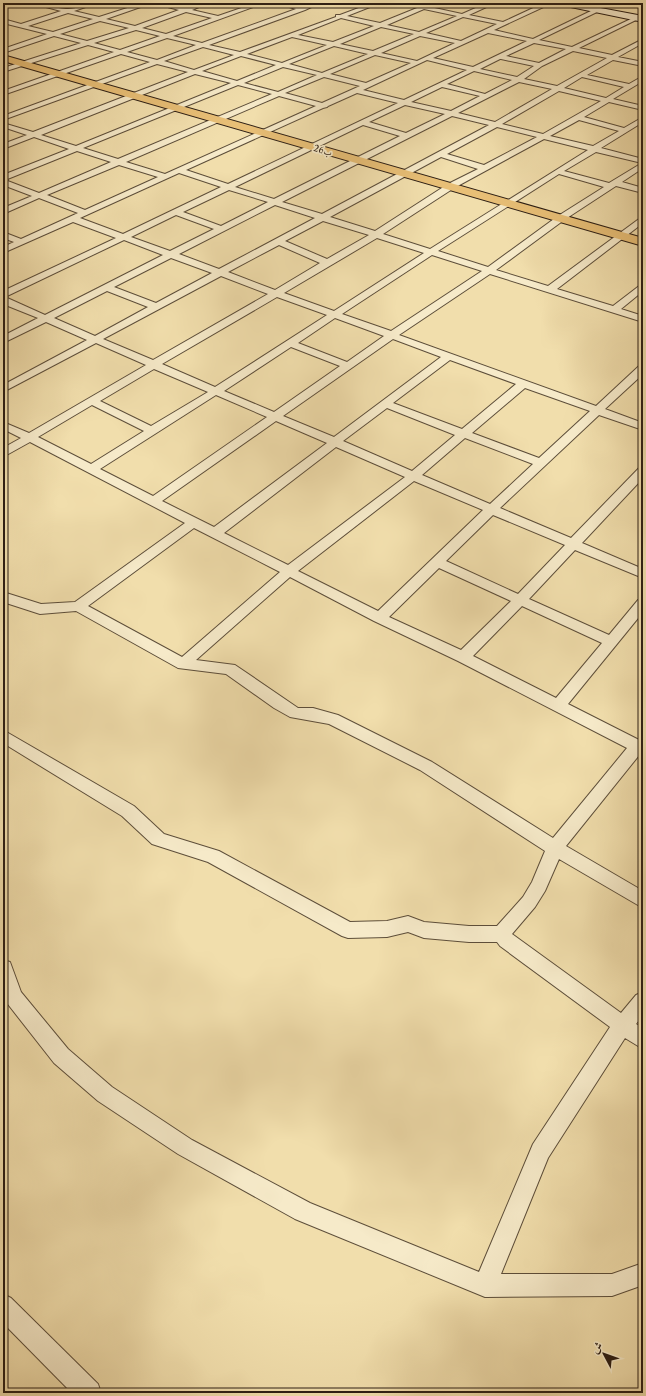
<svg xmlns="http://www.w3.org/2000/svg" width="646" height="1396" font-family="'Libre Caslon Text',Amiri,serif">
	<rect width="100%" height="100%" fill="#f1deac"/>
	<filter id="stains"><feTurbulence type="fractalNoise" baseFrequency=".005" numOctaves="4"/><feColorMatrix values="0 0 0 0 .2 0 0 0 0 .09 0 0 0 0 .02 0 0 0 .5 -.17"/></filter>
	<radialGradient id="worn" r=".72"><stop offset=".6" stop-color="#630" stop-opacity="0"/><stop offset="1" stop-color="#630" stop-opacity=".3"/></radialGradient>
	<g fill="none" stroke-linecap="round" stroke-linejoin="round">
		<g stroke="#5d4e3a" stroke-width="2">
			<g id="street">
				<path d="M31,3C43,3 54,8 66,9C75,10 86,3 97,3L74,11L99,17L143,3H152L106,19L135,26L179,10L153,3C164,3 177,9 186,8C193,7 199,3 208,3L192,10L218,16L256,3H264L173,36L202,43L296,9L276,3C285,3 292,6 300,6C306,7 313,3 320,3L305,10L209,45L240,52L336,17V15H340L372,3H380L347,16L380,23L417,8L398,3L423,6L430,3H438L430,7L462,14L487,3H495L469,15L503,22L544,3H552L494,30L533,39L595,9H599V11L539,40L572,47L635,17L640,18L579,48L612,55L643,39V43L618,57L643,62V66L613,60L587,75L629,84L643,76V81L613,99L643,106V110L609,102L584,117L624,128L643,117V122L601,148L643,159V168L622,182L643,188V193L616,186L564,220L496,270L548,286L643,216V223L557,289L613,306L643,283V291L621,309L643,316V322L490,274L399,335L596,406L639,366L643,365V374L605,409L643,423V430L599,415L500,508L571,538L639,468L643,467V478L582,543L643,569V578L575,550L529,599L609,635L638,600L643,598V612L568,704L643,742V755L640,754L566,846L643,891V908L559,859L545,891L535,907L512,934L621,1013L636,995L643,992V1015L636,1024L643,1028V1049L625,1038L548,1158L501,1274H612L643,1263V1285L612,1296L485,1297L295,1219L178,1154L98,1101L54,1063L7,1003L3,993V960L10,962L21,992L68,1049L112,1087L192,1140L310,1203L479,1272L533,1144L610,1027L500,946L497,942H469L424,938L408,932L387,937L348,938L342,936L208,862L152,844L122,816L3,743V730L134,806L164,834L219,851L350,922L387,921L408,916L424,922L469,926H497L523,897L532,882L545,851L420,770L329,724L290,717L274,708L226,674L178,668L76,611L40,614L3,602V592L41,604L75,602L185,523L30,442L3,457V448L21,438L3,429V422L29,433L146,365L96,343L3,392V385L87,340L46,322L3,343V336L38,318L3,304V291L116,238L73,222L3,253V247L14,242L3,238V232L21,239L78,213L39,198L3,214V208L32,196L3,185V175L69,149L34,137L3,149V144L27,135L3,127V123L33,132L188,72L157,64L3,120V116L150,62L121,54L3,95V91L114,52L88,45L3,72V68L81,43L54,36L3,53V49L47,34L3,23V19L21,24L61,11ZM424,9L457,16L419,32L387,25ZM186,12L212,18L166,34L142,28ZM68,13L93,19L53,32L28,26ZM463,17L497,24L461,41L426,33ZM341,18L374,26L333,42L298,35ZM100,21L129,28L87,41L60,34ZM381,27L414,34L373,51L340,44ZM136,30L160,36L120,50L94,43ZM488,33L527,41L473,67L433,58ZM420,36L455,43L417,61L381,53ZM292,37L327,45L282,63L247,54ZM167,38L196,45L157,60L127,52ZM534,43L566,49L539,63L506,56ZM334,46L368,54L322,73L289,64ZM203,47L234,55L194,70L164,61ZM573,51L607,58L557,86L524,79L542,66ZM375,55L411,63L366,83L330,74ZM241,56L276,65L237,81L202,71ZM500,59H501L534,66L517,77L480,69ZM427,60L467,70L404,100L363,90ZM283,67L317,75L278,92L244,83ZM474,71L512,80L485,94L447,84ZM195,74L231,83L76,146L41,135ZM324,77L360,86L322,103L285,93ZM582,77L624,87L606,98L564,88ZM519,82L552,89L495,122L458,113ZM238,85L272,94L118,159L83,148ZM442,87L480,96L451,111L411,102ZM559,91L601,101L543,134L502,124ZM357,93L398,103L228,184L186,170L323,108L327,107L328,106ZM279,96L316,106L165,174L126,162ZM405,105L445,114L406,133L369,122ZM452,116L489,125L322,214L282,202ZM579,120L619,131L593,146L550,136ZM363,125L400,136L274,199L235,187ZM497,127L537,137L484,165L447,154ZM544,139L588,150L430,249L383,234L454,188ZM77,151L111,162L39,193L5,180ZM596,152L642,163L609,183L564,171ZM441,157L478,169L448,184L375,231L330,217ZM119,165L158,177L85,210L47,195ZM179,173L221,187L123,234L80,218ZM559,174L604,187L558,216L488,267L438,251ZM229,190L268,202L221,226L183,212ZM275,205L315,218L219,269L179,254ZM176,215L214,229L170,251L131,237ZM323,221L369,235L327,259L285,241ZM377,238L424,253L334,311L284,293ZM124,240L163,255L45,315L5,297ZM279,245L320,263L275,290L228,272ZM432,255L482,271L391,331L342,314ZM171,258L212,273L156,303L114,287ZM221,276L268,294L153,360L103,339ZM107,291L148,307L95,336L54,318ZM277,297L327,315L215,387L162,364ZM335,318L384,336L347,362L298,343ZM393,339L441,357L334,437L283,416ZM291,347L340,366L274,412L224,391ZM450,360L516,384L462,429L393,403ZM154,369L208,392L151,426L100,401ZM525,388L590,411L539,458L472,433ZM216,395L267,417L153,496L100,469ZM92,405L144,431L91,464L38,437ZM387,408L455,435L412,471L343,441ZM276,421L327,443L214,527L162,501ZM465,438L533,464L490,504L422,475ZM336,447L405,477L288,565L224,533ZM414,481L483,510L378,611L298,571ZM493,515L565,545L518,594L446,561ZM194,528L280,572L182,657L88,606ZM439,568L511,601L461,650L389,617ZM290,577L374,621L458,661L627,748L553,838L432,762L338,715L313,708H298L235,665L196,660ZM522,606L602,643L556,698L473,656Z"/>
				<path d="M639,3H643V5L640,4Z"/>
				<path d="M3,1294L11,1298L98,1384L101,1393H72L3,1323Z"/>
			</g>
		</g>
		<g stroke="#2c1e14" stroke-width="2">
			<path id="secondary" d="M557,3H574L643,16V22L561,5Z"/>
		</g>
		<g stroke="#2c1e14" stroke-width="2">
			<path id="highway" d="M3,55L643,238V246L3,61Z"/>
		</g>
		<use href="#street" fill="#f6eac9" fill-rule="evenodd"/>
		<use href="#secondary" fill="#f6eac9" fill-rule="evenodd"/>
		<use href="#highway" fill="#e8bf76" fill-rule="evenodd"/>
	</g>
	<g text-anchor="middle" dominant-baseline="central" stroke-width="3.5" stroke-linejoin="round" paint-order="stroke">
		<g font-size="9" fill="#2c1e14" stroke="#f6eac9">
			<text transform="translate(323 150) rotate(16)">26ب</text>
		</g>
	</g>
	<rect width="646" height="1396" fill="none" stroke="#f1deac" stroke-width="16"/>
	<rect x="4" y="4" width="638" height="1388" fill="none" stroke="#2c1e14" stroke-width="2"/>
	<rect x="8" y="8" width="630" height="1380" fill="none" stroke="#2c1e14"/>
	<g transform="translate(604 1354) rotate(311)" stroke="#f6eac9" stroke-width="3" paint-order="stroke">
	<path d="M0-3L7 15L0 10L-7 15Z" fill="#2c1e14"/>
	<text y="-6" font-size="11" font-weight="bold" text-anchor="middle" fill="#2c1e14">ش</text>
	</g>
	<rect width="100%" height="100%" filter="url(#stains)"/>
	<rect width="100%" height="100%" fill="url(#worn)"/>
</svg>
